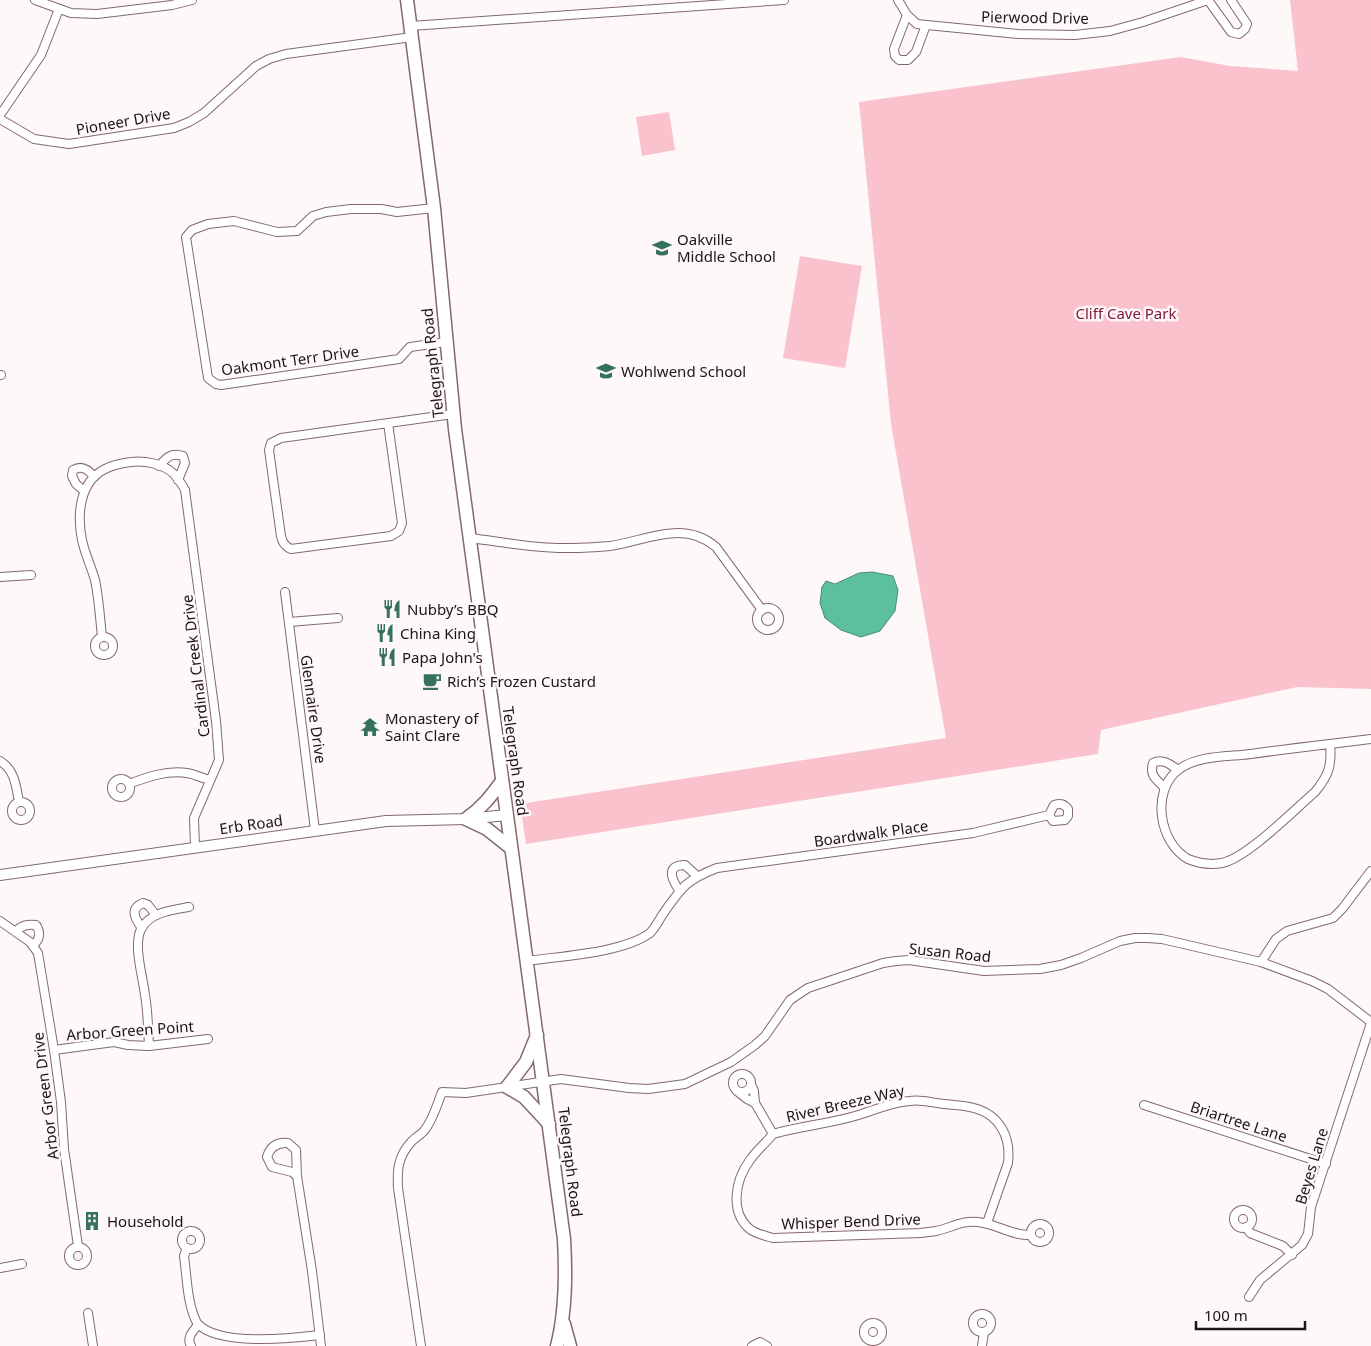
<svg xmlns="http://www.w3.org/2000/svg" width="1371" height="1346" font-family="'Noto Sans',sans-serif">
	<rect width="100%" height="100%" fill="#fef8f9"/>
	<g fill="#f9c2cd">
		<path d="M1290,0H1371V689L1297,687L1101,730L1098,754L526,844L520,804L946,738L891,424L859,102L1181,57L1230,66L1298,71Z"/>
		<path d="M669,112L675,150L642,156L636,117Z"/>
		<path d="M800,256L862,266L845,368L783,358Z"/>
	</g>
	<path fill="#5cc09d" stroke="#498c74" d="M872,572L893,576L898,590L895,611L880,631L861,637L841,630L825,618L820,603L822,587L826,581L835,584L859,573Z"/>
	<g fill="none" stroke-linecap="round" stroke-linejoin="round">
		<g stroke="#83696e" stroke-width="10">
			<g id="minor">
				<path d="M35,0L71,13L97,14L172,5L192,0"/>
				<path d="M898,0L907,15L917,24L1018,34L1075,35L1110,31L1143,22L1208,0"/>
				<path d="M1208,0L1231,32L1239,34L1245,29L1247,24L1231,0"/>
				<path d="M907,15L894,49L895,56L899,60H908L916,52L926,25"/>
				<path d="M411,26L784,0"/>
				<path d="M0,115L41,55L59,9"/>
				<path d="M0,119L34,139L69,144L174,128L189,122L204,113L256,66L269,59L286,54L412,37"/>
				<path d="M434,208L397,212L381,209H351L326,212L313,216L297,231L277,232L234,221L208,224L192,230L186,237L208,378L216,384L221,385L399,359L410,347L446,342"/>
				<path d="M0,375H1"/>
				<path d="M388,423L402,523L399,531L391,536L291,549C282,545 281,538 280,529L269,450L271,443L281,438L453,414"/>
				<path d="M159,466C166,458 171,452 183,456L185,463L178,480"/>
				<path d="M84,491L76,484L72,476L73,470C82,465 88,469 94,477"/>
				<path d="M470,538C503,542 538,549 572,548C585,548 598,547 610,546C646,541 683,519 716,547L762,610"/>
				<path d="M0,577L31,575"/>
				<path d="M285,592L315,830"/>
				<circle cx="768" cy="619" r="11"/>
				<path d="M289,622L338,618"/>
				<path d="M102,637C100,618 99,599 95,580C91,566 85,554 82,540C77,515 79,482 105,469C113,465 122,463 131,462C144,460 164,464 174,474C178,479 182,484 185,490L216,721L219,760L194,818L195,847"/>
				<circle cx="104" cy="646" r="9"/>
				<path d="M1330,744C1332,765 1329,775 1315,792C1294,810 1247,858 1222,863C1211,865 1198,863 1188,859C1159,843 1151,791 1178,770C1197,755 1228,757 1251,754C1278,750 1304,747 1330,744Z"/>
				<path d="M1330,744L1371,739"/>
				<path d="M0,761C15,770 16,786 19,802"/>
				<circle cx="121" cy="788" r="9"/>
				<path d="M129,784C147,777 167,770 187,773C194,774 202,778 210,780"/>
				<path d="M1165,788C1157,780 1149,776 1153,763C1162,758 1170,764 1178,770"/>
				<circle cx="21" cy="811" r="9"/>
				<path d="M679,890C672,880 665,865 685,865L697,876"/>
				<path d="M0,921L30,942L38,953L54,1050L61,1102L64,1149L78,1246"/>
				<path d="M142,928C135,919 129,909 143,903L148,905L156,915"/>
				<path d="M16,931C23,925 27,924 36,925C41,932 40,940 33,945"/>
				<path d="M527,961C561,956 623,953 650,933C655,928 659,920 663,914C682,887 686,880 717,868L973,833L1049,815L1054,805C1061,803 1064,804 1068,809V816L1065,820L1053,821L1049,815"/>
				<path d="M1261,962L1276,939L1287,931L1333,918L1342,909L1371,871"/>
				<path d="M149,1046C148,1029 148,1012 145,995C143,977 133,946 141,929C150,912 172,910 189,907"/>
				<path d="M54,1050L114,1042L128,1045L149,1046L208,1039"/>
				<circle cx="742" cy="1083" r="9"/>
				<path d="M751,1084L754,1091L755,1103"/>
				<path d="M737,1091L747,1099L755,1103L773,1134C800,1126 828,1124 855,1116C873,1111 891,1102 910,1101C920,1099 933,1103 944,1104C953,1105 964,1105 974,1108C1000,1115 1011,1137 1008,1163L987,1223"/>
				<path d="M1144,1105L1326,1164"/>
				<path d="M773,1134C766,1143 756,1151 750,1160C735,1180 729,1213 751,1230C757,1234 766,1236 773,1238L921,1233C926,1232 931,1232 936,1231C951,1228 962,1220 978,1222C997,1224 1012,1236 1031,1235"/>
				<path d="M297,1176L292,1172L272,1167L267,1157C270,1147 277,1142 288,1143L296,1150L297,1176L312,1271L321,1346"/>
				<circle cx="1243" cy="1219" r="9"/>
				<circle cx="1040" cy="1233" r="9"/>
				<path d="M1246,1227L1250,1233L1283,1246L1292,1255"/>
				<circle cx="191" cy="1240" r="9"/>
				<circle cx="78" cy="1256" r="9"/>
				<path d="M187,1248L184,1256C187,1277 187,1304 197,1323C217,1346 287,1339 320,1335"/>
				<path d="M0,1268L22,1264"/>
				<path d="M1249,1297L1260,1280L1302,1245L1308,1234L1311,1207L1371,1023"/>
				<path d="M88,1313L93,1346"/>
				<circle cx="982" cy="1323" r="9"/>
				<circle cx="873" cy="1332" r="9"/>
				<path d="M191,1346C186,1338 193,1331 198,1325"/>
				<path d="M421,1346L398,1188C397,1169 398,1156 412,1141C415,1138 420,1135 424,1131C433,1120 437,1105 442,1092L466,1093L561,1079L629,1088L648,1089L685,1084L731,1062L755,1045L765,1036L790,1000L808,988L883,963L896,961L909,960L984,971L1040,969L1061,965L1081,958L1120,941L1135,938H1147L1162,939L1261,962L1312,981L1328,989L1371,1022"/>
				<path d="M752,1346L760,1342L767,1346"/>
				<path d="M982,1346L984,1332"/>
			</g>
		</g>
		<g stroke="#83696e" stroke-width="12">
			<path id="tertiary" d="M0,875L386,821L466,819L507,815"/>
		</g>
		<g stroke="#83696e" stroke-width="15">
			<g id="primary">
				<path d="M407,0L434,208L455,429L564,1239C566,1275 566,1311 557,1346"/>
				<path d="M502,781C491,796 482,808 466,819L487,829L511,848"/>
				<path d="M537,1035L526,1062L507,1087L524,1097L549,1124"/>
				<path d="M564,1324L570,1346"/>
			</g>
		</g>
		<use href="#minor" stroke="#fff" stroke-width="8"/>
		<use href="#tertiary" stroke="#fff" stroke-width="10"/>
		<use href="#primary" stroke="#fff" stroke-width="12"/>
	</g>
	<defs>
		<g id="school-bare" transform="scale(1.5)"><path d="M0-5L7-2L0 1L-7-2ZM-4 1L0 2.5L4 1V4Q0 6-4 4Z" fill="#35715c" stroke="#fef8f9" stroke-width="2.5" paint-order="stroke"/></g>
		<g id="restaurant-bare" transform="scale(1.5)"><path d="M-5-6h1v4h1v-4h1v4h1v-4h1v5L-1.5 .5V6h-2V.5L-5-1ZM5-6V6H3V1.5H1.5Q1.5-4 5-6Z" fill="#35715c" stroke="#fef8f9" stroke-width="2.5" paint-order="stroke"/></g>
		<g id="cafe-bare" transform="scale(1.5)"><path d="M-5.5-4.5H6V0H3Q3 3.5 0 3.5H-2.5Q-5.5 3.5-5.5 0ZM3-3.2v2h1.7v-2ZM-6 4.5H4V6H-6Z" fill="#35715c" stroke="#fef8f9" stroke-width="2.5" paint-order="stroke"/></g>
		<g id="temple-bare" transform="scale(1.5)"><path d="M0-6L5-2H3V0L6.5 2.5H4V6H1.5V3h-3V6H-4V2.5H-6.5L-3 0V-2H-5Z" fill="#35715c" stroke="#fef8f9" stroke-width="2.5" paint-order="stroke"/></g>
		<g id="building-bare" transform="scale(1.5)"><path d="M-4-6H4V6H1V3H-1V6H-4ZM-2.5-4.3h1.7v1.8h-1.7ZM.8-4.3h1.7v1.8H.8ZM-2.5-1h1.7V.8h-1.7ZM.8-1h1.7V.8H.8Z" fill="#35715c" stroke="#fef8f9" stroke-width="2.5" paint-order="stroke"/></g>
	</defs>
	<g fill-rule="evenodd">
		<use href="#school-bare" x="662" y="248"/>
		<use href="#school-bare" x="606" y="371"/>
		<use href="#restaurant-bare" x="392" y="609"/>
		<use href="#restaurant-bare" x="385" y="633"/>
		<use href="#restaurant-bare" x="387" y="657"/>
		<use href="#cafe-bare" x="432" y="681"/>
		<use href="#temple-bare" x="370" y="727"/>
		<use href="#building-bare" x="92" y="1221"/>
	</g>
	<g text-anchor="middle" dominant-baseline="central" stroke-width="5" stroke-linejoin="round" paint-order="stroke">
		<g font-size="15" fill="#1e1416" stroke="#fef8f9">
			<text transform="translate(1035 17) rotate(1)">Pierwood Drive</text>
			<text transform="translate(123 121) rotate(-10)">Pioneer Drive</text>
			<text transform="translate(290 360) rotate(-8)">Oakmont Terr Drive</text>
			<text transform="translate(432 363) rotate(-96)">Telegraph Road</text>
			<text transform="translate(195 666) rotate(-97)">Cardinal Creek Drive</text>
			<text transform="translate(314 709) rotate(82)">Glennaire Drive</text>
			<text transform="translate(516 761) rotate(82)">Telegraph Road</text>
			<text transform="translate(251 824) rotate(-8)">Erb Road</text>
			<text transform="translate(871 833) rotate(-8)">Boardwalk Place</text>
			<text transform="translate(950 952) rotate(6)">Susan Road</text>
			<text transform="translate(130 1030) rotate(-4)">Arbor Green Point</text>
			<text transform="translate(45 1096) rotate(-97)">Arbor Green Drive</text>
			<text transform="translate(845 1103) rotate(-13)">River Breeze Way</text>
			<text transform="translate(1239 1121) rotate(18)">Briartree Lane</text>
			<text transform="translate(571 1162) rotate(83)">Telegraph Road</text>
			<text transform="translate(1311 1166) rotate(-73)">Beyes Lane</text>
			<text transform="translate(851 1221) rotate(-2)">Whisper Bend Drive</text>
		</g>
		<g font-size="15" fill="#1e1416" stroke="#fef8f9" text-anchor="start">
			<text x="677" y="239">Oakville<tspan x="677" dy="17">Middle School</tspan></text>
			<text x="621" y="371">Wohlwend School</text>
			<text x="407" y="609">Nubby’s BBQ</text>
			<text x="400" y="633">China King</text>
			<text x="402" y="657">Papa John's</text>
			<text x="447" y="681">Rich’s Frozen Custard</text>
			<text x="385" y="718">Monastery of<tspan x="385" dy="17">Saint Clare</tspan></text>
			<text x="107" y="1221">Household</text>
		</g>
		<g font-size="15" fill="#801b3e" stroke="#fef8f9">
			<text x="1126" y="313">Cliff Cave Park</text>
		</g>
	</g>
	<path d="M1196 1321v8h109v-8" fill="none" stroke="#1e1416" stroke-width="2.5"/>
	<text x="1204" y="1321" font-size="15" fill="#1e1416" stroke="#fef8f9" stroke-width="4" paint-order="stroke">100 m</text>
</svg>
